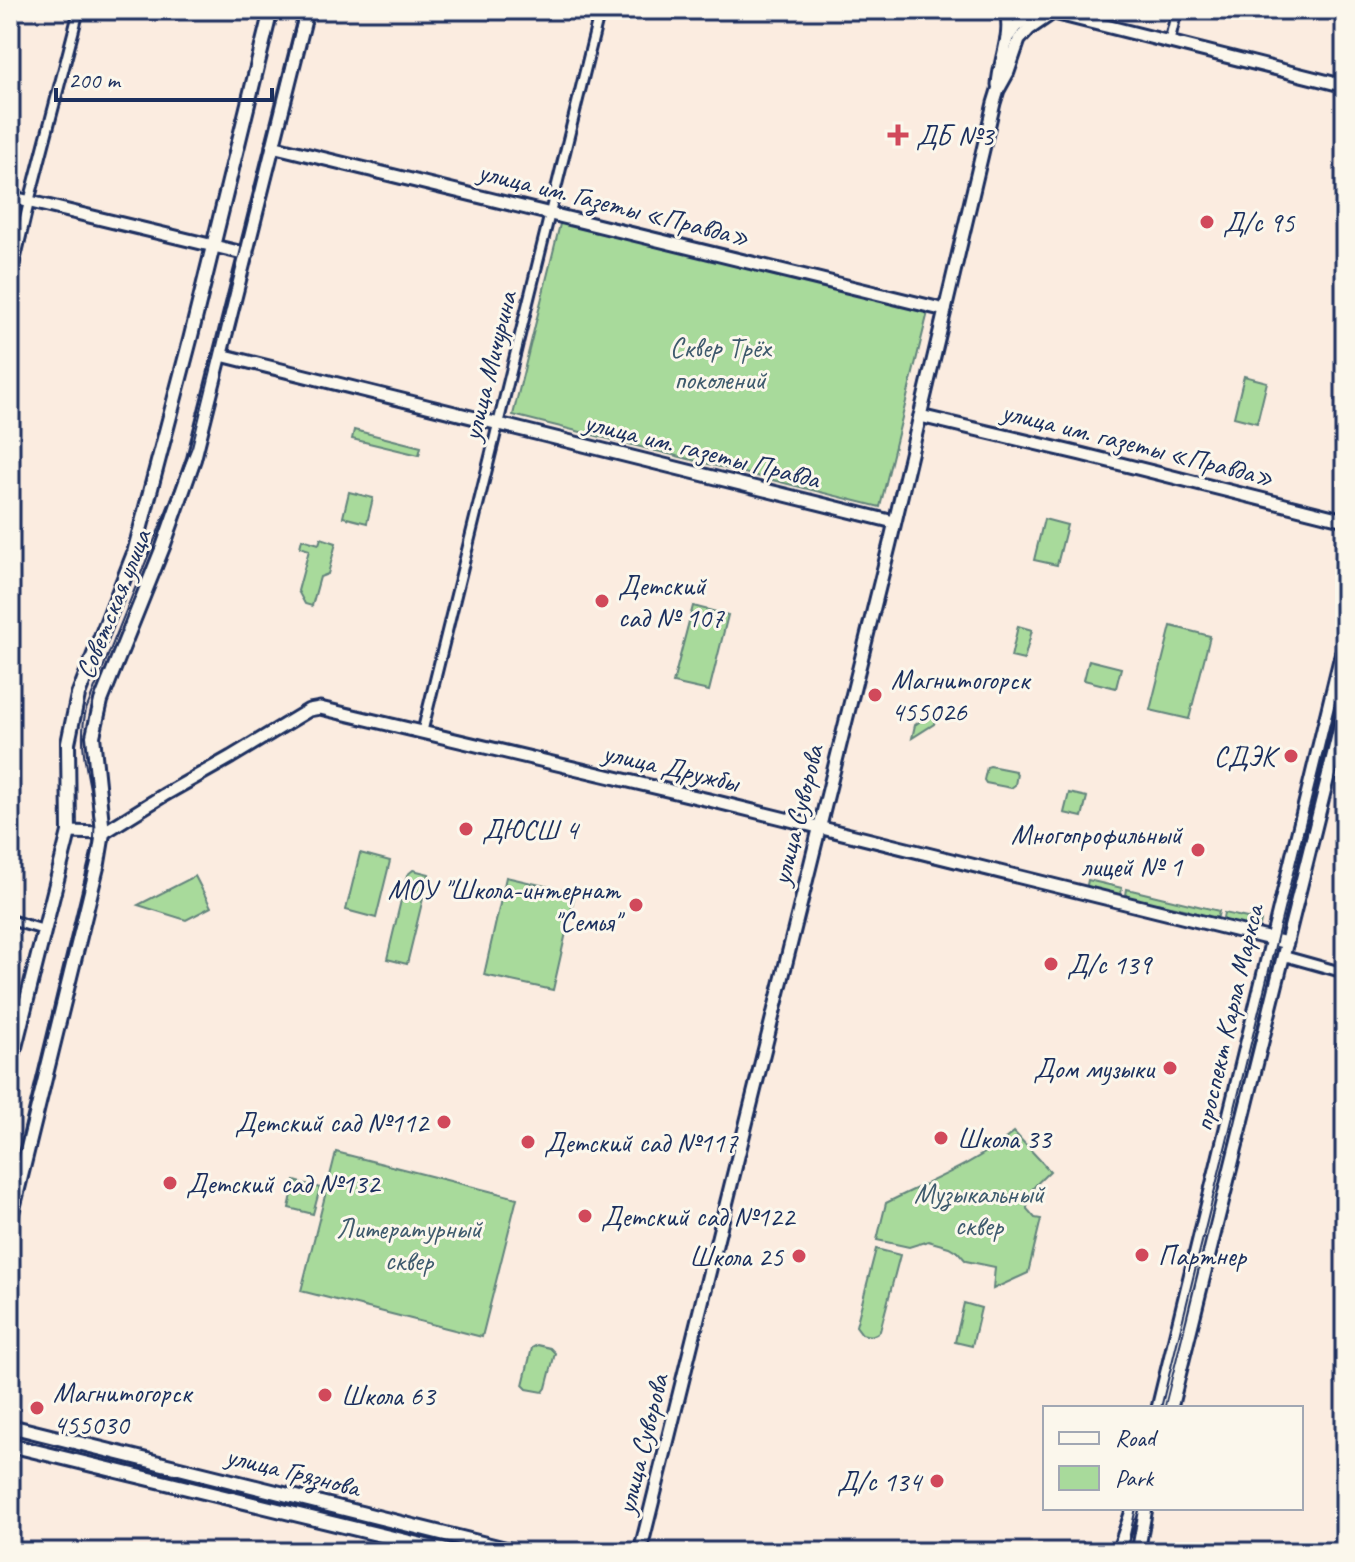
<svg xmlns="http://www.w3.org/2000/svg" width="1355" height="1562" font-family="Caveat,sans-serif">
	<rect width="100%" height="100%" fill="#fbece0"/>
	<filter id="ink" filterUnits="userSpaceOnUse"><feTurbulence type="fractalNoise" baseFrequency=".0125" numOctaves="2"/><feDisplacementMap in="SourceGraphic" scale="16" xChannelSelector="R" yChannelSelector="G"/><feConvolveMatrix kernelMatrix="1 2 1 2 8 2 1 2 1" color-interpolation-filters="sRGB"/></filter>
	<g filter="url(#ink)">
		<g fill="#a8da9b" stroke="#62847c" stroke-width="2">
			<path d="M561,220L928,312L880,507L513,415Z"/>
			<path d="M1244,376L1267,382L1257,423L1234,417Z"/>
			<path d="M354,430L421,447L419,455L352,439Z"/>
			<path d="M349,492L373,498L367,523L343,517Z"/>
			<path d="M1044,519L1067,525L1057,565L1034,560Z"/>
			<path d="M321,538L336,543L328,574L320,577L312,606L305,604L298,591L309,550L300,547L302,539L319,544Z"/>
			<path d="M693,606L728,615L709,691L673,683Z"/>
			<path d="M1018,626L1032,630L1024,660L1011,657Z"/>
			<path d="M1171,626L1210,636L1189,719L1150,710Z"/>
			<path d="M1089,660L1121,668L1116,688L1084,680Z"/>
			<path d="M938,708L934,724L912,738L915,725Z"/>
			<path d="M990,766L1015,771L1017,774L1015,785L1011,788L986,783L984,780L987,767Z"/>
			<path d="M1069,793L1087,797L1082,817L1064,813Z"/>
			<path d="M360,853L390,861L376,918L346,910Z"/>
			<path d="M413,870L429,874L407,964L387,959L407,875Z"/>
			<path d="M195,876L211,907L186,920L138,905Z"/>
			<path d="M506,877L575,893L553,990L484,975Z"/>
			<path d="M1088,880L1122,888L1121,893L1116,896L1091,890L1087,885Z"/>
			<path d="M1127,889L1219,911L1218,916L1213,919L1190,913L1188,910L1157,903L1154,905L1130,899L1126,895Z"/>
			<path d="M1224,913L1261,921L1259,930L1227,923L1223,918Z"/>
			<path d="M1014,1132L1050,1171C1036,1185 1028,1188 1027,1209L1035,1218L1041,1219L1028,1273L993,1289L995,1267L966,1261L959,1253L949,1247L928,1241L909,1247L877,1240L886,1203C930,1181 977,1163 1014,1132Z"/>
			<path d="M336,1152L517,1198L482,1337L301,1291Z"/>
			<path d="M295,1181L320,1188L313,1214L289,1208Z"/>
			<path d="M876,1249L900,1255L880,1331C874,1337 870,1336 862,1334L856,1326Z"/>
			<path d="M964,1303L981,1308L972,1346L955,1342Z"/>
			<path d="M537,1345L550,1348L555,1353L546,1388L543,1392L527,1389L523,1385L532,1348Z"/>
		</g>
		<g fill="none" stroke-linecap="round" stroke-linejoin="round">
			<g stroke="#1b2f5e" stroke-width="14">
				<g id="street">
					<path d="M1169,43L1177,10"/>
					<path d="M10,283L29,202L79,10"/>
					<path d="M422,733L600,10"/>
					<path d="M10,920L44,930"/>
					<path d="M1284,956L1345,973"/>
				</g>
			</g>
			<g stroke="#1b2f5e" stroke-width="17">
				<g id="secondary">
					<path d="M1042,10L1345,86"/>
					<path d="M1007,38L1015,27L1037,10"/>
					<path d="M998,85C999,61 1014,32 1005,10"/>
					<path d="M272,146L945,310"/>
					<path d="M10,197L247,254"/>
					<path d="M221,355L894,522"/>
					<path d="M920,416L1081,454L1345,520"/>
					<path d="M69,832L103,833L164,795L231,757L309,710L320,708L709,800L1287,943"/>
					<path d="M1158,1408L1345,639"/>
					<path d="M1171,1408L1345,708"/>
					<path d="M640,1552L890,543L994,103L998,90L1008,72L1019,40L1029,29L1057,10"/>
					<path d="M1118,1552L1133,1508"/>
					<path d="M1138,1552L1146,1508"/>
				</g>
			</g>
			<g stroke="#1b2f5e" stroke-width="18">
				<g id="primary">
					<path d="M10,1067L69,832L68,743L78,695L134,553L190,340L271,10"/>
					<path d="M10,1221L98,863L103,833L93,736L101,701L163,547L194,459L307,10"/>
					<path d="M10,1426L518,1552"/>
					<path d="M10,1445L451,1552"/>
				</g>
			</g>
			<use href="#street" stroke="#fbf7ec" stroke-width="8"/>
			<use href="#secondary" stroke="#fbf7ec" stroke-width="11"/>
			<use href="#primary" stroke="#fbf7ec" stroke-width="12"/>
			<g stroke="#1b2f5e" stroke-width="2">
				<path d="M10,1186L94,840C94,832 95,823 94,814C90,778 77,746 86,710L192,447L300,10"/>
				<path d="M1161,1408L1345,662"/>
				<path d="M10,1434L484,1552"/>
				<path d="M1126,1552L1136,1508"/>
			</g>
		</g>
	</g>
	<g fill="#d1495b" stroke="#fbf7ec" stroke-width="3">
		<path d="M894 123h8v8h8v8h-8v8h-8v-8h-8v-8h8z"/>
		<circle cx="1207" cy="222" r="8"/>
		<circle cx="602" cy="601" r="8"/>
		<circle cx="875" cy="695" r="8"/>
		<circle cx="1291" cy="756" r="8"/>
		<circle cx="466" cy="829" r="8"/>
		<circle cx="1198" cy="850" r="8"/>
		<circle cx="636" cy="905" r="8"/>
		<circle cx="1051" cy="964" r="8"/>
		<circle cx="1170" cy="1068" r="8"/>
		<circle cx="444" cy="1122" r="8"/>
		<circle cx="941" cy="1138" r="8"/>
		<circle cx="528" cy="1142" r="8"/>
		<circle cx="170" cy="1183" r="8"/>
		<circle cx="585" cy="1216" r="8"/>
		<circle cx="1142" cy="1255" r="8"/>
		<circle cx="799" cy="1256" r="8"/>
		<circle cx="325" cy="1395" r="8"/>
		<circle cx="37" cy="1408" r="8"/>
		<circle cx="937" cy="1481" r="8"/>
	</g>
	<g text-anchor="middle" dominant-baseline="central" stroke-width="6" stroke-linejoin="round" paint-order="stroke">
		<g font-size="28" fill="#1b2f5e" stroke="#fbf7ec" text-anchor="start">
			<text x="916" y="135">ДБ №3</text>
			<text x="1223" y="222">Д/с 95</text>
			<text x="618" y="585">Детский<tspan x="618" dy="32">сад № 107</tspan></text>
			<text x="891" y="679">Магнитогорск<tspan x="891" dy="32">455026</tspan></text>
			<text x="1275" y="756" text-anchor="end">СДЭК</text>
			<text x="482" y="829">ДЮСШ 4</text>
			<text x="1182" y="834" text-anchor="end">Многопрофильный<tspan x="1182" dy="32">лицей № 1</tspan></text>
			<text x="620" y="889" text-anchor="end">МОУ "Школа-интернат<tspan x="620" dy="32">"Семья"</tspan></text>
			<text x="1067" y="964">Д/с 139</text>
			<text x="1154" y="1068" text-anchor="end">Дом музыки</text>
			<text x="428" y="1122" text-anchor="end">Детский сад №112</text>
			<text x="957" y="1138">Школа 33</text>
			<text x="544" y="1142">Детский сад №117</text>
			<text x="186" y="1183">Детский сад №132</text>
			<text x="601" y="1216">Детский сад №122</text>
			<text x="1158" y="1255">Партнер</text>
			<text x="783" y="1256" text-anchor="end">Школа 25</text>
			<text x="53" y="1392">Магнитогорск<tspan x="53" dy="32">455030</tspan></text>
			<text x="341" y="1395">Школа 63</text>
			<text x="921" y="1481" text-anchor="end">Д/с 134</text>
		</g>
		<g font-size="28" fill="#1b2f5e" stroke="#fbf7ec">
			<text transform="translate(614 204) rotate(14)">улица им. Газеты «Правда»</text>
			<text transform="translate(489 366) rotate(-76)">улица Мичурина</text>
			<text transform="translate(1138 444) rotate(14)">улица им. газеты «Правда»</text>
			<text transform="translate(702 450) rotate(14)">улица им. газеты Правда</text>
			<text transform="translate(113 604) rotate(-68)">Советская улица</text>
			<text transform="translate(671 767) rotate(13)">улица Дружбы</text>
			<text transform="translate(797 815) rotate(-76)">улица Суворова</text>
			<text transform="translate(1228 1018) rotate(-77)">проспект Карла Маркса</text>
			<text transform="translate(642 1444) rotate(-76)">улица Суворова</text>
			<text transform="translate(293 1471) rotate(14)">улица Грязнова</text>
		</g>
		<g font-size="28" fill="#3e5a6d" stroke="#fbf7ec">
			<text x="720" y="347">Сквер Трёх<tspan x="720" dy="32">поколений</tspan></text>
			<text x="979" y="1193">Музыкальный<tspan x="979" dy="32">сквер</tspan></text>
			<text x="409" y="1228">Литературный<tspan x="409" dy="32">сквер</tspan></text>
		</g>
	</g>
	<rect width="1355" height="1562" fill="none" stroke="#fbf7ec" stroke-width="40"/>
	<rect x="20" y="20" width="1315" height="1522" fill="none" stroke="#1b2f5e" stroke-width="3" filter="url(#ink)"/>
	<rect x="1043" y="1406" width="260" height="104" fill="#fbf7ec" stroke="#a1a7b3" stroke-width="2"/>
	<rect x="1059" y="1432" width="40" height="12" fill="#fbf7ec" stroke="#a1a7b3" stroke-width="2"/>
	<text x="1115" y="1446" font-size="24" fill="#1b2f5e">Road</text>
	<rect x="1059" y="1466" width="40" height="24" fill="#a8da9b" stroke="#a1a7b3" stroke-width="2"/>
	<text x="1115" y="1486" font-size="24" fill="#1b2f5e">Park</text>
	<path d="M56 88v12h216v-12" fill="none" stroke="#1b2f5e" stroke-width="4"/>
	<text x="68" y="88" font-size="24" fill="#1b2f5e" stroke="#fbf7ec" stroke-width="6" paint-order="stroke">200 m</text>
</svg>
